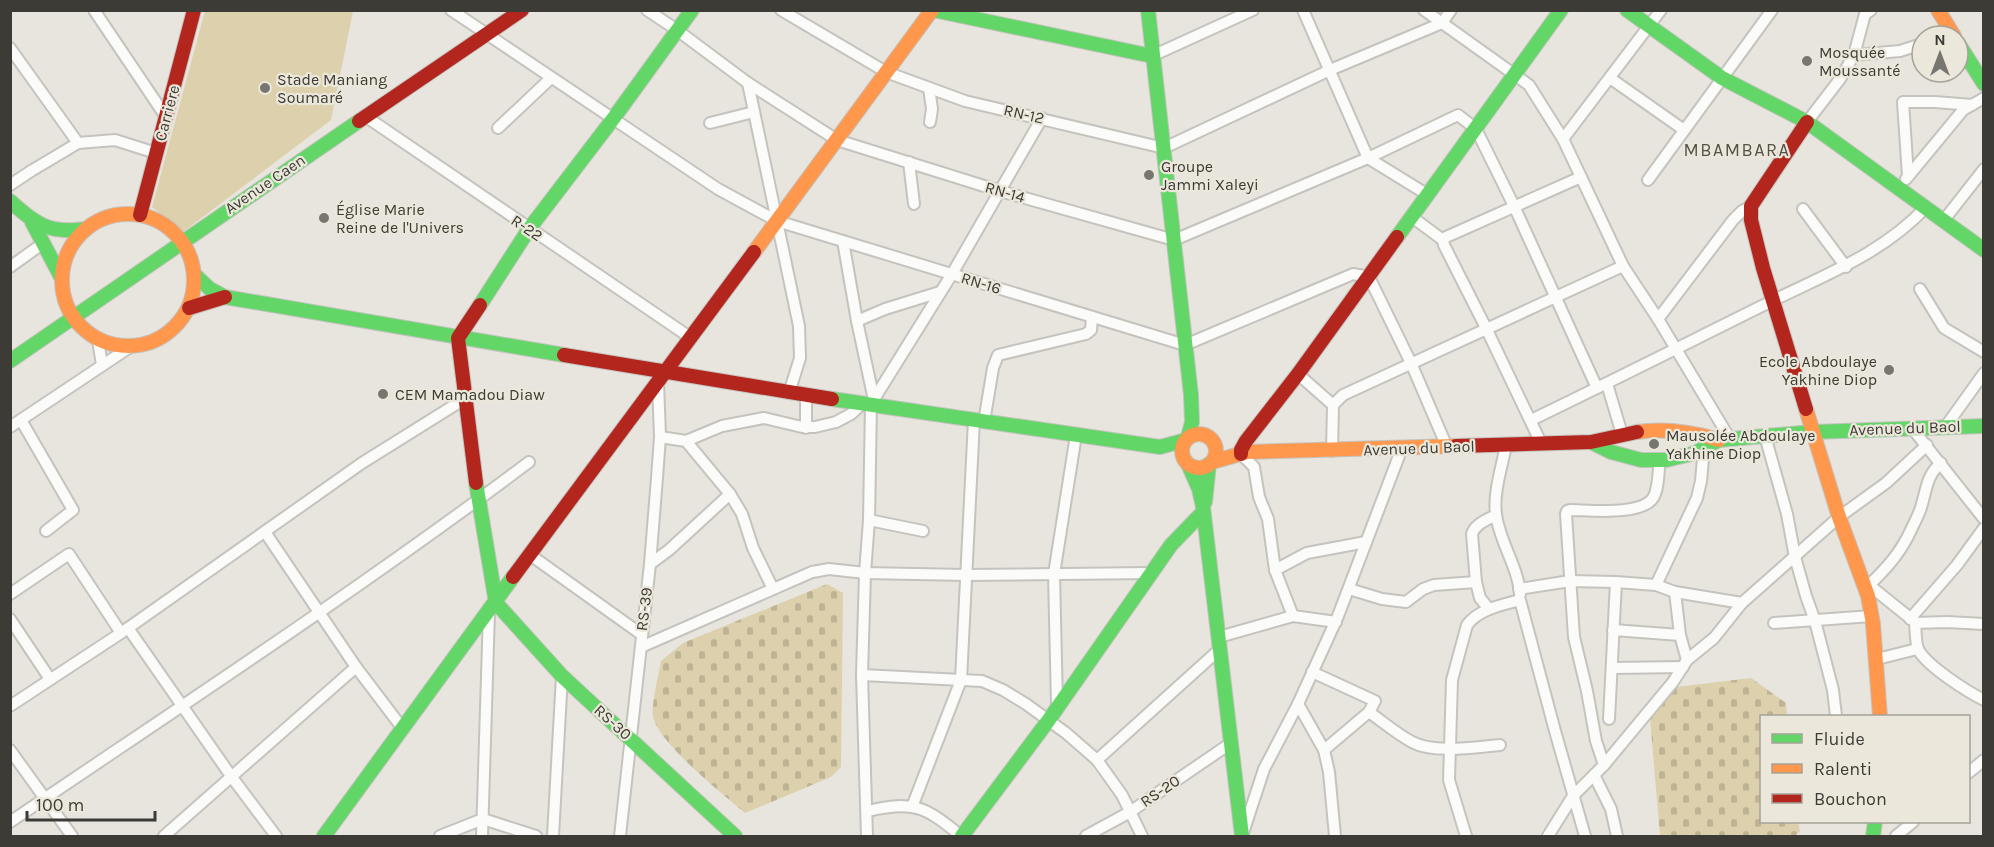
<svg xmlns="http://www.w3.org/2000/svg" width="1994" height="847" font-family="Karla,sans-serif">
	<defs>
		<pattern id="cemetery-stones" width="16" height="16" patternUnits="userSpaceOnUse" patternTransform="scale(1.5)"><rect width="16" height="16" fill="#dcd1ac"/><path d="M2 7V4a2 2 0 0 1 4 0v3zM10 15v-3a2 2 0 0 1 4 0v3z" fill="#beb495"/></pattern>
	</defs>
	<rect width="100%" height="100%" fill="#e7e5de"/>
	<g fill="url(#cemetery-stones)">
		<path d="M827,584L843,593L841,767L831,777L745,813C724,795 657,742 653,716C651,707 659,672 661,661L683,643Z"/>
		<path d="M1751,678L1786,703L1787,716H1762V822H1798L1800,831L1795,836H1660L1650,718L1676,687Z"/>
	</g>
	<path fill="#dcd1ac" d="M205,11H353L331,120L183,232L152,207Z"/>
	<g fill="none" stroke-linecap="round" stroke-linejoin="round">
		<g stroke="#c5c3be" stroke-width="14">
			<g id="street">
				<path d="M94,10L166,117"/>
				<path d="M451,10L718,189L777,221L1185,345L1353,274L1369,277L1411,363L1447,447"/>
				<path d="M647,10L677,30L748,83L837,140L1000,191L1174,240L1368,158L1458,115L1476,129L1514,206L1597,388"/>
				<path d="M781,10L886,72L965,101L1164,148L1330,70L1442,23L1451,10"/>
				<path d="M1303,10L1368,158L1428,195"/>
				<path d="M1424,10L1529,85L1563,139L1623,266L1658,319L1730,439"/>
				<path d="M10,48L78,143"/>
				<path d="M1854,55L1900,51L1922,44"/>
				<path d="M1152,56L1253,10"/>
				<path d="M1610,78L1684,130"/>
				<path d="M748,83L799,326L800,358L789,393"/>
				<path d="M929,88L932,109L930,122"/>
				<path d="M365,116L691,338"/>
				<path d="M1807,122L1840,79L1854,55L1865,14L1871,10"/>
				<path d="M710,123L754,112"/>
				<path d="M498,128L551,78"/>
				<path d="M1563,139L1661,10"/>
				<path d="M909,162L914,204"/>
				<path d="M1908,176L1903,102H1935L1972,105"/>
				<path d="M1906,179L1963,110L1984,98"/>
				<path d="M1648,180L1772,10"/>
				<path d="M10,185L31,171L78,143L115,140L156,153"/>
				<path d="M1803,209L1846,267"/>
				<path d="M1412,217L1443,240L1444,245L1486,328L1541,443"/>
				<path d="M1944,220L1984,169"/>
				<path d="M1443,240L1446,237L1581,177"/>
				<path d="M843,241L857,321L874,400"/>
				<path d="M10,267L42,244"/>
				<path d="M1920,289L1944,328L1984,352"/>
				<path d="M1658,319L1733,220L1742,211L1751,206"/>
				<path d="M857,321L885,309L940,292"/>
				<path d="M98,340L102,365"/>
				<path d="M1298,374L1333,405"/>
				<path d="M1607,384L1622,434"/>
				<path d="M21,420L73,510L46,531"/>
				<path d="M1531,420C1612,381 1691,341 1772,301C1827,274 1883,253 1926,207"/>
				<path d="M984,422L993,368L998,355L1086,334L1091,330L1092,317"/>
				<path d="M1946,426L1984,373"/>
				<path d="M10,427L130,347"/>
				<path d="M806,428V395"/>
				<path d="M1912,428L1984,519"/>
				<path d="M1765,436L1787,514L1795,557L1806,596L1815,621L1833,690L1836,716"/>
				<path d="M660,437L686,441L730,494L742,514L753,548L773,589"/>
				<path d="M686,441L722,426L764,418L802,427H815L836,422L851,414L863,403"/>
				<path d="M1506,445C1502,467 1493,493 1496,514C1499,541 1518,566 1520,594"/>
				<path d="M1332,451L1333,405L1343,395L1623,266"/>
				<path d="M1241,454L1254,467L1259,497L1268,519L1275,570L1293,616L1336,622"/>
				<path d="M869,520L923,531"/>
				<path d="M265,532L356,667L403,729"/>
				<path d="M529,554L641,634"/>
				<path d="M650,564L669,550L730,494"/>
				<path d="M1275,570L1307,553L1366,542"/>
				<path d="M1864,581L1915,622"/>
				<path d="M1656,585L1697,498L1701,481L1704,448"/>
				<path d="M1869,585C1887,568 1901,552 1911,530C1915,521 1920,513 1922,504C1927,487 1927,475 1941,463"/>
				<path d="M1349,589L1382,599L1406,602L1423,589L1434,585L1476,582"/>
				<path d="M1519,589L1570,581L1616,582L1656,585L1675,592L1742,603"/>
				<path d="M1675,592L1680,635"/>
				<path d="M10,594L69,554L121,633"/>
				<path d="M1489,609L1480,598L1476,582L1472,534C1475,524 1487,520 1496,515"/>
				<path d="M10,619L50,679"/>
				<path d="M1910,619L1957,565L1984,528"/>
				<path d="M1774,623L1872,616"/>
				<path d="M1984,624L1947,622L1915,623C1916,631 1915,644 1919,651C1929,667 1966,691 1984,700"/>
				<path d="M128,628L231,776L276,836"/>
				<path d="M1613,630L1680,635L1687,660"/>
				<path d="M1219,637L1293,616"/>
				<path d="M641,647L812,572L829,569L865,573L966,575L1152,573"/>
				<path d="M1877,659L1917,649"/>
				<path d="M1612,668L1683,667"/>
				<path d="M1312,672L1375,701L1369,712L1324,750"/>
				<path d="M862,675L982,681L1003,690L1026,704L1066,733L1097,760L1122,795L1142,836"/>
				<path d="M1298,704L1324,750L1329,772L1335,836"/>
				<path d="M10,706L121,633L362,463L466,398"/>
				<path d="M1057,706L1054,574L1076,435"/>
				<path d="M1369,712C1383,722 1397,734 1412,742C1434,754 1476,747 1500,745"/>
				<path d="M1609,719L1616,582"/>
				<path d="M10,750L72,836"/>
				<path d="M1097,760L1220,649"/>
				<path d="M1604,765L1596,741L1587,691L1574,637L1566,514L1567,511L1570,510C1589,510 1641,516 1653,498C1659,489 1658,471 1660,460"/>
				<path d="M1968,773L1984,760"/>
				<path d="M1594,775L1611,809L1617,836"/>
				<path d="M912,807L961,680L974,420"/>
				<path d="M868,811C914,800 926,807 961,836"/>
				<path d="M10,822C184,704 361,588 529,462"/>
				<path d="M1243,833L1264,769L1298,704L1338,616L1402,448"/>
				<path d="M164,836L356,667"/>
				<path d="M440,836L483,819L536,836"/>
				<path d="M482,836L489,612"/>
				<path d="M553,836L562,676"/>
				<path d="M620,836L650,564L657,478L660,437L658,382"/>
				<path d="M867,836L862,675L865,573L869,520L871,404L952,274L1042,118"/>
				<path d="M1086,836L1130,812L1231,743"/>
				<path d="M1466,836L1449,780L1452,680L1467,625C1479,609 1502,605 1520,600L1555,731L1585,836"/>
				<path d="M1548,836L1573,796L1604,765L1673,682L1687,660L1714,638L1742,603L1839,517L1886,483L1927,445"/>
				<path d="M1896,836L1913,822"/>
			</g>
		</g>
		<g stroke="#c5c3be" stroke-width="16">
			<g id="fast">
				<path d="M933,10L1152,56"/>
				<path d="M1148,10L1191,395L1192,422L1188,437"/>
				<path d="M1627,10L1722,78L1807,122L1984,250"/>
				<path d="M1958,43L1984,84"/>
				<path d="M10,201C36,225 50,234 86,229"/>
				<path d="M32,222L61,277"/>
				<path d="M1397,237L1561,10"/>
				<path d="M195,275L210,289L225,297L564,355"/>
				<path d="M480,305L529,229L613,119L692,10"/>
				<path d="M10,361L359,121"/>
				<path d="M832,399L1160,447L1186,440"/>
				<path d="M1591,442L1611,452L1641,460H1666L1695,453L1719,440L1813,432L1984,426"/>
				<path d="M1188,464L1199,489L1203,507L1242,836"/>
				<path d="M476,483L496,603L562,676L735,836"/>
				<path d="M1205,502L1209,464"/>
				<path d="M324,836L513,577"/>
				<path d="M962,836L1048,721L1171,545L1203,512"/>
				<path d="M1873,836L1875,822"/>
			</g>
		</g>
		<g stroke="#c5c3be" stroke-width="16">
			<g id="slow">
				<path d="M1938,10L1954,36"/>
				<circle cx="128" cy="280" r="66"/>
				<path d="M754,252L932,10"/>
				<path d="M1806,409L1839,517L1868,596L1873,624L1880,716"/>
				<path d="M1637,432C1666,428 1692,432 1719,440"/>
				<circle cx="1199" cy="451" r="17"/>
				<path d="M1212,462L1247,452L1456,446"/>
			</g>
		</g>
		<g stroke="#c5c3be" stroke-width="16">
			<g id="jam">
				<path d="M359,121L522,10"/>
				<path d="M140,215L194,10"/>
				<path d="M189,308L225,297"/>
				<path d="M564,355L832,399"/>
				<path d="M1806,409L1763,268L1751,220V206L1807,122"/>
				<path d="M1456,446L1591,442L1637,432"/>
				<path d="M1241,454V450L1246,441L1298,374L1397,237"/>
				<path d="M476,483L458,338L480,305"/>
				<path d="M513,577L754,252"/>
			</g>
		</g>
		<use href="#street" stroke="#fbfbfa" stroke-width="10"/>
		<use href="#fast" stroke="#63d668" stroke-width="14"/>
		<use href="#slow" stroke="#ff974d" stroke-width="14"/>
		<use href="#jam" stroke="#b3261e" stroke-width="14"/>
	</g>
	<g fill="#787671" stroke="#ebe7da" stroke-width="2">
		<circle cx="1807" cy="61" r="6"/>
		<circle cx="265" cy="88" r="6"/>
		<circle cx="1149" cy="175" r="6"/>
		<circle cx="324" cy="218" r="6"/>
		<circle cx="1889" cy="370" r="6"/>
		<circle cx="383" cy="394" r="6"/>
		<circle cx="1654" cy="444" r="6"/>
	</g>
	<g text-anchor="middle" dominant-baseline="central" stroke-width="4.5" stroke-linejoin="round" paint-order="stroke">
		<g font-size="16" fill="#3c3b36" stroke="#ebe7da" text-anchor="start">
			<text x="1819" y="52">Mosquée<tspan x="1819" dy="18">Moussanté</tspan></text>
			<text x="277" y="79">Stade Maniang<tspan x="277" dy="18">Soumaré</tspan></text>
			<text x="1161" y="166">Groupe<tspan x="1161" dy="18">Jammi Xaleyi</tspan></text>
			<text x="336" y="209">Église Marie<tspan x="336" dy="18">Reine de l'Univers</tspan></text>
			<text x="1877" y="361" text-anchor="end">Ecole Abdoulaye<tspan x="1877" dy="18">Yakhine Diop</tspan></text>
			<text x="395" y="394">CEM Mamadou Diaw</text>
			<text x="1666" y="435">Mausolée Abdoulaye<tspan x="1666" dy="18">Yakhine Diop</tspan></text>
		</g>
		<g font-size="16" fill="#3c3b36" stroke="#ebe7da">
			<text transform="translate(167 113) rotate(-75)">Carriere</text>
			<text transform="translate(1024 114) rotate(13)">RN-12</text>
			<text transform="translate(265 184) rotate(-34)">Avenue Caen</text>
			<text transform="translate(1005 192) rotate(16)">RN-14</text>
			<text transform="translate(527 228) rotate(34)">R-22</text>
			<text transform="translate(981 283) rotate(17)">RN-16</text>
			<text transform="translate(1905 428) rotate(-2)">Avenue du Baol</text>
			<text transform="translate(1419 448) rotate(-2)">Avenue du Baol</text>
			<text transform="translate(644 609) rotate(-83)">RS-39</text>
			<text transform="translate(613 722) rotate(42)">RS-30</text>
			<text transform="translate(1160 791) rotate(-34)">RS-20</text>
		</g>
		<g font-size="18" letter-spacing="1.5" fill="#555247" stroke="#ebe7da">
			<text x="1737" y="150">MBAMBARA</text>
		</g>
	</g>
	<rect width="1994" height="847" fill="none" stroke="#3c3b36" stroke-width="24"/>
	<rect x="1760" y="715" width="210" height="108" fill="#ebe7da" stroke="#a5a298" stroke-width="1.5"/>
	<rect x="1772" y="734" width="30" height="9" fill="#63d668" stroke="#a5a298" stroke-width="1.5"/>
	<text x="1814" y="745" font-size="18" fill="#3c3b36">Fluide</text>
	<rect x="1772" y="764" width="30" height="9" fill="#ff974d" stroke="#a5a298" stroke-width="1.5"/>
	<text x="1814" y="775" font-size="18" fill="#3c3b36">Ralenti</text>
	<rect x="1772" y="794" width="30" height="9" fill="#b3261e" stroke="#a5a298" stroke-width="1.5"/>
	<text x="1814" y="805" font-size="18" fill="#3c3b36">Bouchon</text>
	<g transform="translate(1940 54)"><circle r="28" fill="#ebe7da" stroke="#a5a298" stroke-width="1.5"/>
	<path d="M0-4.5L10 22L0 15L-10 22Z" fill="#787671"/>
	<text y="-9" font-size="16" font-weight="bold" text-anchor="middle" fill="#3c3b36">N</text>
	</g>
	<path d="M27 811v9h128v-9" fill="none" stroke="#3c3b36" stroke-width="3"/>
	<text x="36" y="811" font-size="18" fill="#3c3b36" stroke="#ebe7da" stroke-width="4.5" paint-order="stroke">100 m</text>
</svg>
